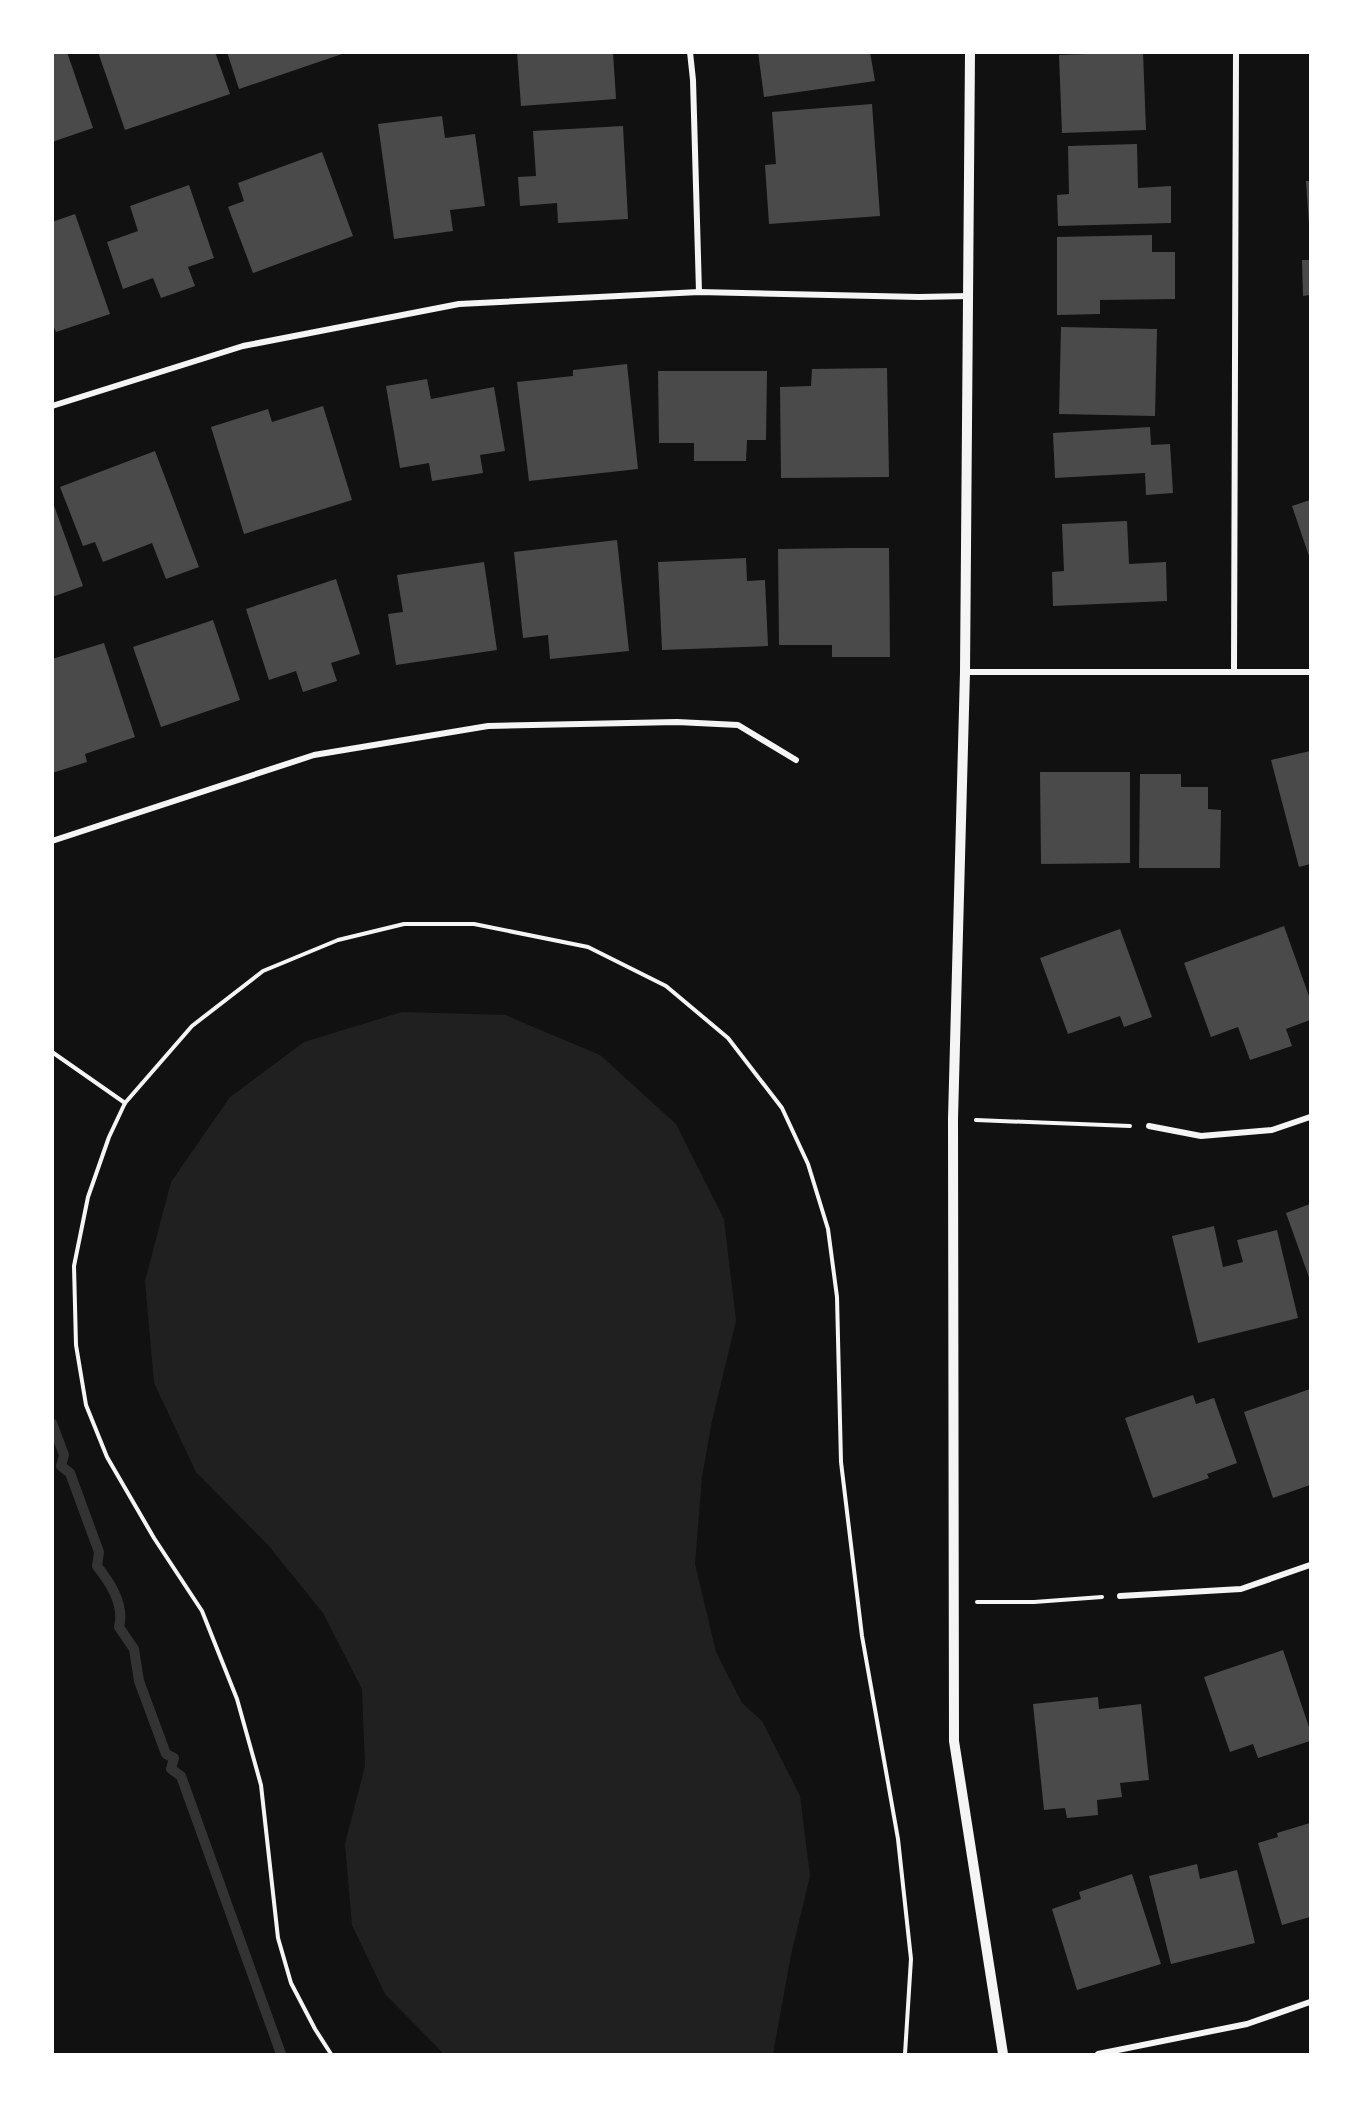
<svg xmlns="http://www.w3.org/2000/svg" width="1363" height="2107" font-family="'Fira Sans Condensed',sans-serif">
	<rect width="100%" height="100%" fill="#111"/>
	<path fill="#202020" d="M402,1012L505,1015L600,1055L676,1124L724,1219L736,1321L712,1421L702,1477L695,1564L716,1652L742,1703L762,1721L800,1796L810,1876L791,1955L773,2054H444L385,1994L352,1925L345,1844L365,1766L362,1689L323,1613L268,1545L196,1472L154,1383L145,1281L171,1182L230,1097L304,1042Z"/>
	<g fill="none" stroke-linecap="round" stroke-linejoin="round">
		<path stroke="#333" stroke-width="10" d="M52,1423L64,1455L61,1466L70,1473L99,1552L97,1566C110,1582 125,1605 119,1627L134,1649L139,1681L166,1754L174,1758L171,1769L181,1776L281,2054"/>
	</g>
	<g fill="#4a4a4a">
		<path d="M52,52H67L93,128L52,142Z"/>
		<path d="M98,52H215L230,94L125,130Z"/>
		<path d="M227,52H345V53L239,89Z"/>
		<path d="M517,52H613L616,99L521,106Z"/>
		<path d="M758,52H870L875,81L764,97Z"/>
		<path d="M1143,52L1146,130L1062,133L1059,55Z"/>
		<path d="M872,104L880,216L769,224L765,165L776,164L772,112Z"/>
		<path d="M442,116L445,138L475,134L485,206L450,210L453,231L394,239L378,124Z"/>
		<path d="M623,126L628,219L558,223L557,203L520,206L518,177L536,176L533,131Z"/>
		<path d="M1137,144L1138,188L1171,186V223L1058,226L1057,195L1069,194L1068,146Z"/>
		<path d="M322,152L353,236L253,273L228,207L244,201L238,183Z"/>
		<path d="M1306,181H1310V225H1309Z"/>
		<path d="M189,185L214,258L188,267L195,286L161,298L153,278L123,289L107,242L138,231L130,206Z"/>
		<path d="M75,214L110,314L56,332L52,323V222Z"/>
		<path d="M1152,235V252H1175V299L1100,300V314L1057,315V237Z"/>
		<path d="M1302,260H1310V295L1303,296Z"/>
		<path d="M1061,327L1157,329L1155,416L1059,414Z"/>
		<path d="M627,364L638,469L529,481L517,382L573,376V370Z"/>
		<path d="M887,368L889,477L781,478L780,387L811,386L812,369Z"/>
		<path d="M658,371H767L766,440H747L746,461H694V443H659Z"/>
		<path d="M427,379L431,399L494,387L505,451L480,455L483,473L432,481L429,463L400,468L386,386Z"/>
		<path d="M323,406L352,500L244,534L211,427L268,409L272,422Z"/>
		<path d="M1150,427L1151,445L1170,444L1173,493L1146,495L1145,473L1055,478L1053,433Z"/>
		<path d="M155,451L199,567L166,579L152,543L103,562L95,542L83,546L60,487Z"/>
		<path d="M52,500L83,586L52,597Z"/>
		<path d="M1310,500V559L1292,506Z"/>
		<path d="M1127,521L1129,564L1166,562L1167,601L1053,606L1052,572L1064,571L1062,524Z"/>
		<path d="M617,540L629,651L550,659L548,635L523,638L514,552Z"/>
		<path d="M849,548H889L890,657H832V645H779L778,549Z"/>
		<path d="M746,558L747,581L765,580L768,646L662,650L658,562Z"/>
		<path d="M484,562L497,650L396,665L388,614L403,612L397,575Z"/>
		<path d="M336,579L360,654L331,663L337,681L303,692L296,671L269,680L246,609Z"/>
		<path d="M213,620L240,700L161,727L133,647Z"/>
		<path d="M104,643L135,737L85,754L87,762L52,773V659Z"/>
		<path d="M1310,751V864L1299,867L1271,760Z"/>
		<path d="M1040,772H1130V863L1041,864Z"/>
		<path d="M1140,774H1181V787H1208V809L1221,810L1220,868H1139Z"/>
		<path d="M1284,926L1310,999V1020L1286,1029L1292,1046L1250,1060L1238,1027L1211,1037L1184,963Z"/>
		<path d="M1120,929L1152,1017L1124,1027L1120,1016L1068,1034L1040,958Z"/>
		<path d="M1310,1204V1280L1286,1213Z"/>
		<path d="M1214,1226L1223,1267L1243,1262L1237,1240L1277,1230L1298,1318L1198,1343L1172,1236Z"/>
		<path d="M1310,1389V1485L1273,1498L1244,1412Z"/>
		<path d="M1193,1395L1196,1404L1214,1398L1237,1463L1207,1474L1209,1478L1153,1498L1125,1418Z"/>
		<path d="M1283,1650L1310,1730V1741L1258,1758L1253,1744L1230,1752L1204,1677Z"/>
		<path d="M1098,1697L1099,1709L1141,1704L1149,1780L1120,1783L1122,1797L1097,1800L1098,1815L1067,1818L1065,1808L1044,1810L1033,1704Z"/>
		<path d="M1310,1823V1917L1282,1925L1258,1843L1278,1837L1277,1833Z"/>
		<path d="M1197,1864L1200,1879L1237,1870L1255,1943L1171,1964L1149,1876Z"/>
		<path d="M1132,1874L1161,1964L1077,1990L1052,1909L1081,1899L1079,1892Z"/>
	</g>
	<g fill="none" stroke-linecap="round" stroke-linejoin="round">
		<g stroke="#f5f5f5" stroke-width="4">
			<path d="M52,1052L125,1103"/>
			<path d="M976,1120L1130,1126"/>
			<path d="M977,1602H1034L1102,1597"/>
			<path d="M331,2054L315,2029L291,1983L278,1938L261,1785L237,1699L202,1611L154,1538L107,1457L86,1405L76,1345L74,1266L88,1197L109,1137L125,1103L192,1026L263,971L338,940L404,924H474L588,947L666,986L728,1038L782,1108L808,1164L828,1229L837,1297L841,1462L862,1636L898,1839L911,1959L905,2054"/>
		</g>
		<g stroke="#f5f5f5" stroke-width="6">
			<path d="M690,52L693,80L699,292"/>
			<path d="M52,406L243,346L459,304L699,292L919,297L969,296"/>
			<path d="M1234,671L1236,52"/>
			<path d="M965,672H1310"/>
			<path d="M52,841L314,755L488,726L677,722L738,725L796,760"/>
			<path d="M1149,1126L1201,1136L1272,1130L1310,1117"/>
			<path d="M1120,1596L1241,1589L1310,1565"/>
			<path d="M1098,2054L1247,2024L1310,2002"/>
		</g>
		<path stroke="#f5f5f5" stroke-width="10" d="M970,52L965,672L953,1119L954,1741L1003,2054"/>
	</g>
	<rect width="1363" height="2107" fill="none" stroke="#ffffff" stroke-width="108"/>
</svg>
